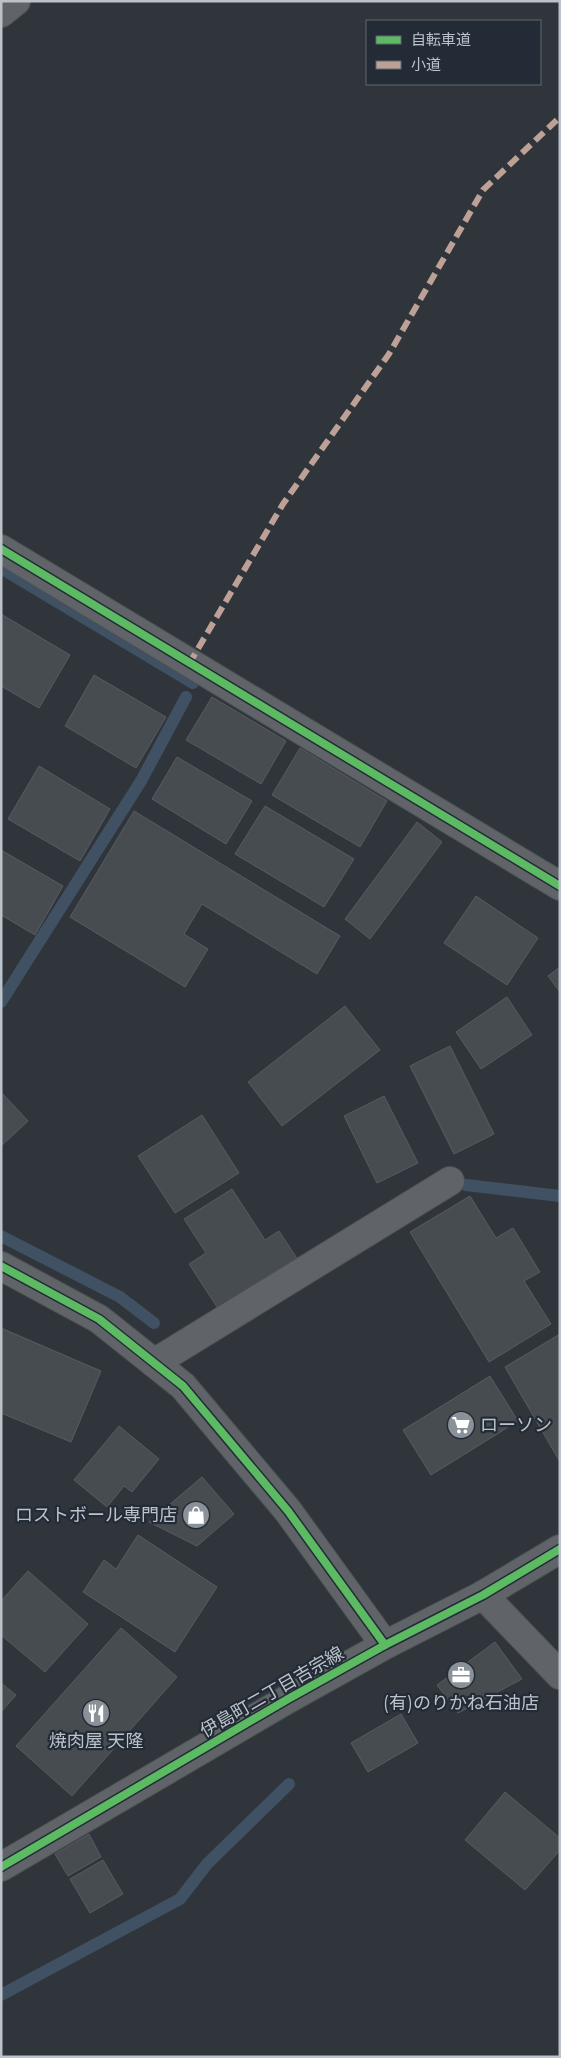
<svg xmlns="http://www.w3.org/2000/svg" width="561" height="2058" font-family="Montserrat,'Noto Sans JP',sans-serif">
	<rect width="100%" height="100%" fill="#2f353b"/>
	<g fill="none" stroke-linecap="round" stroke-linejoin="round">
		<g stroke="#405163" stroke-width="12">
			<path d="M1,568L193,683"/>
			<path d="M1,1002L141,781L186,697"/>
			<path d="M466,1185L560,1196"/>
			<path d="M1,1236L120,1297L154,1323"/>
			<path d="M1,1995L180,1899L207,1864L289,1784"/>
		</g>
	</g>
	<g fill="#474c51" stroke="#585c62">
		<path d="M1,614L70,655L39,708L1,686Z"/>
		<path d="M94,675L166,717L136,768L65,726Z"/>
		<path d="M212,697L286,741L261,784L186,740Z"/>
		<path d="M300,748L387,801L360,847L272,795Z"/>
		<path d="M177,757L252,801L226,844L152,799Z"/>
		<path d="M39,766L110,809L80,861L8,819Z"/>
		<path d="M265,806L354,859L324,907L235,854Z"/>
		<path d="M134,811L340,936L317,974L202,904L184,934L208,949L185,987L70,917Z"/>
		<path d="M417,822L442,842L370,939L345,919Z"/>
		<path d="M1,850L63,886L35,935L1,915Z"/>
		<path d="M476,896L538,938L507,985L444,943Z"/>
		<path d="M560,967V992L548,976Z"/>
		<path d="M507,997L532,1035L481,1069L456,1032Z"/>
		<path d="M345,1006L380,1050L282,1126L248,1082Z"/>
		<path d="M450,1046L494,1134L454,1154L410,1066Z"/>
		<path d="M1,1092L28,1121L1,1146Z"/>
		<path d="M384,1096L418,1163L377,1183L344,1116Z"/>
		<path d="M202,1115L239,1173L175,1213L138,1156Z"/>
		<path d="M232,1189L265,1240L279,1231L298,1260L219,1310L189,1264L206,1253L184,1219Z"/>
		<path d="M470,1196L496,1238L513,1228L540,1272L524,1281L551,1324L489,1362L410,1232Z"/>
		<path d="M1,1328L101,1371L71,1442L1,1413Z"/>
		<path d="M560,1334V1462L505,1367Z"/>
		<path d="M490,1376L518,1421L431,1475L403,1430Z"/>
		<path d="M119,1426L159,1459L132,1492L124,1486L107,1507L74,1480Z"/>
		<path d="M202,1477L234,1514L197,1546L149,1522Z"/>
		<path d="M138,1535L217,1587L175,1652L83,1592L104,1560L116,1569Z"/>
		<path d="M28,1571L88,1624L45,1672L1,1635V1601Z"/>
		<path d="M121,1628L177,1677L72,1796L16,1746Z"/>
		<path d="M495,1642L522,1679L458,1713L437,1685Z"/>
		<path d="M1,1683L16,1695L1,1712Z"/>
		<path d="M401,1714L418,1743L368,1772L351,1743Z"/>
		<path d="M505,1792L560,1838V1850L525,1890L465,1840Z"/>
		<path d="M89,1834L101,1857L68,1876L55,1854Z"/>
		<path d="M103,1860L123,1894L90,1913L70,1879Z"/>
	</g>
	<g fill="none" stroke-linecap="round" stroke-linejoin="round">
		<g stroke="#4d5155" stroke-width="30">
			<g id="minor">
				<path d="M1,13L16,1"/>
				<path d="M1,549L560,886"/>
				<path d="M1,1266L99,1319L183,1386L288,1511L385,1645"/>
				<path d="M154,1363L450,1181"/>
				<path d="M483,1595L560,1675"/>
				<path d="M1,1867L288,1699L385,1645L483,1595L560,1549"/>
			</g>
		</g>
		<use href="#minor" stroke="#606468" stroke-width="28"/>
		<path stroke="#bda197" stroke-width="6" stroke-dasharray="12 6" stroke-linecap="butt" d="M189,664L283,504L389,354L483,190L560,117"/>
		<g stroke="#232c36" stroke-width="11">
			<g id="cycleway">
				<path d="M1,549L560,886"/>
				<path d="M1,1266L99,1319L183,1386L288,1511L385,1645"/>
				<path d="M1,1867L288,1699L385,1645L483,1595L560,1549"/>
			</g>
		</g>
		<use href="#cycleway" stroke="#5cba63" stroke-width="8"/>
	</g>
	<defs>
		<g id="supermarket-disc" transform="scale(1.4375)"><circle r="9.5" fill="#8a9198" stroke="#232c36"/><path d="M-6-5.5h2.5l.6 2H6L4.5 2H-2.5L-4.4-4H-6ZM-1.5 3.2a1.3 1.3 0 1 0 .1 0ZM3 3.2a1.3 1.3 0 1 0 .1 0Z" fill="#fff"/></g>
		<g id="shop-disc" transform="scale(1.4375)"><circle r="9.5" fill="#8a9198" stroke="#232c36"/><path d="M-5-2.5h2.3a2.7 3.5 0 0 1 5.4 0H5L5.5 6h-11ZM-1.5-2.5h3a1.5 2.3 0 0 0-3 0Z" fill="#fff"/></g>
		<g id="office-disc" transform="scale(1.4375)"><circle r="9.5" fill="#8a9198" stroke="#232c36"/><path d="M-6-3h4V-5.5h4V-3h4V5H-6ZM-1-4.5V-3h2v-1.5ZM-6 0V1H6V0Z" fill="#fff"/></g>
		<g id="restaurant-disc" transform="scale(1.4375)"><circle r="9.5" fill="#8a9198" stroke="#232c36"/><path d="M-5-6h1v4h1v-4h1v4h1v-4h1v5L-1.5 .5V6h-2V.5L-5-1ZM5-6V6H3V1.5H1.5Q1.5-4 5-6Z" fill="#fff"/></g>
	</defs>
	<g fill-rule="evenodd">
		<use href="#supermarket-disc" x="461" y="1425"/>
		<use href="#shop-disc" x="196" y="1515"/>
		<use href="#office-disc" x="461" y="1675"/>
		<use href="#restaurant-disc" x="96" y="1713"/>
	</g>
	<g text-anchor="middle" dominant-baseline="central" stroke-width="4.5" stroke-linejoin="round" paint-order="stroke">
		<g font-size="18" fill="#bbc2ca" stroke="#232c36">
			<text x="480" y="1425" text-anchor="start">ローソン</text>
			<text x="177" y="1515" text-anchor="end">ロストボール専門店</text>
			<text x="461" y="1703">(有)のりかね石油店</text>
			<text x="96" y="1741">焼肉屋 天隆</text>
		</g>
		<g font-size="18" fill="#bbc2ca" stroke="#232c36">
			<text transform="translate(272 1692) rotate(-30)">伊島町二丁目吉宗線</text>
		</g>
	</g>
	<rect width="561" height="2058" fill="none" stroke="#bbc2ca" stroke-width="5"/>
	<rect x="366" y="20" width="175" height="65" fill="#232c36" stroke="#606871"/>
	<rect x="376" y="36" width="25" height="8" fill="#5cba63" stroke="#606871"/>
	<text x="411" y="45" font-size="15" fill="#bbc2ca">自転車道</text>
	<rect x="376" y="61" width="25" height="8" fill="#bda197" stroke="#606871"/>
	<text x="411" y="70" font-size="15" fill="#bbc2ca">小道</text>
</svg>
